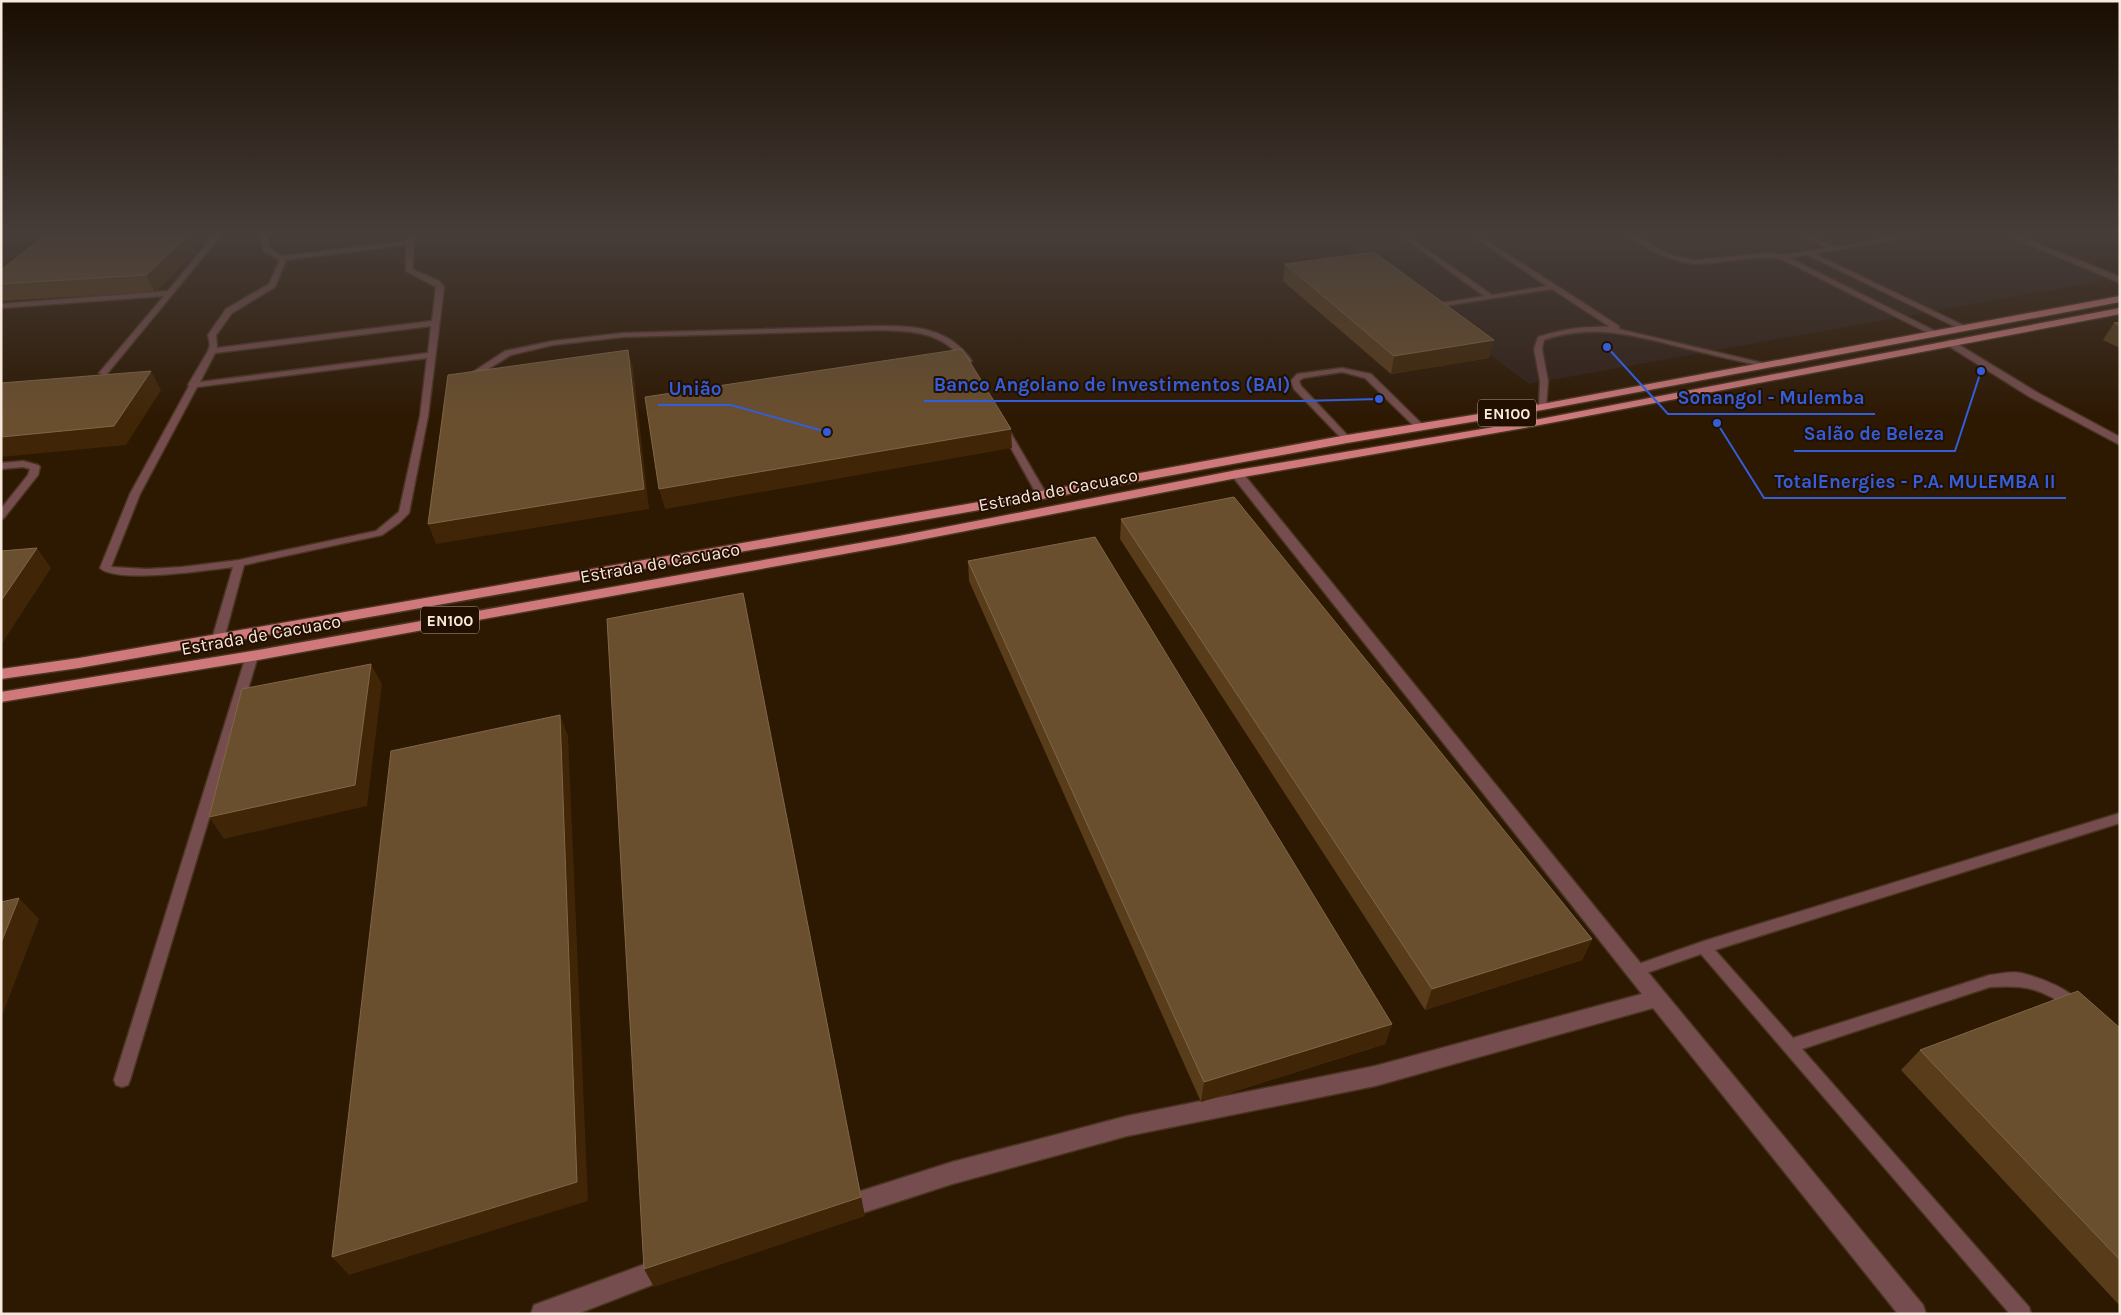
<svg xmlns="http://www.w3.org/2000/svg" width="2121" height="1315" font-family="Karla,sans-serif">
	<rect width="100%" height="100%" fill="#2d1802"/>
	<path fill="#312118" d="M1330,234H2000L2112,279L1529,384Z"/>
	<g fill="none" stroke-linecap="round" stroke-linejoin="round">
		<g stroke="#493520" stroke-width="3">
			<g id="lane">
				<path d="M215,234H222L106,375L99,373L164,296L1,308V304L168,291Z"/>
				<path d="M260,234H266L269,248L282,256L407,241L409,234H415L412,269L439,281L444,287L428,416L409,513L399,523L382,535L244,565L224,639L218,643L212,639L233,567C208,570 116,584 100,568L130,494L189,386L188,385L208,351L210,345L208,335L226,309L269,284L279,262L278,259L263,250ZM406,245V271L436,287L432,321L217,348L216,335L232,313L275,287L285,262V260ZM431,326L428,353L200,382L215,353ZM427,358L420,416L399,512L376,531L239,560L182,567L147,569L111,567L140,494L197,387Z"/>
				<path d="M1398,234H1405L1492,295L1547,286L1469,234H1477L1619,326V329L1771,365L1767,367C1739,361 1712,355 1684,348C1635,336 1594,323 1544,340L1542,349L1548,381L1546,407L1545,409H1539L1540,381L1534,349L1538,337C1562,329 1584,326 1610,327L1552,289L1432,308V304H1435L1484,296Z"/>
				<path d="M1626,234H1634L1671,255L1694,260L1768,253L1783,255L1827,248L1799,234H1807L1835,247L1911,234H1926L1815,254L1967,327L1960,329L1807,255L1790,258L1939,333L1932,335L1781,259C1753,255 1725,263 1696,264C1676,264 1641,247 1626,234Z"/>
				<path d="M880,326C917,326 949,328 972,361L965,363C944,332 914,331 880,330L623,337L553,345L511,355L477,376L470,374L505,351L553,341L623,333Z"/>
				<path d="M1342,368L1371,374L1423,425V429H1417L1365,378L1342,372L1303,378L1299,381L1301,386L1351,439L1350,441H1344L1294,389L1291,381L1297,374Z"/>
				<path d="M1005,427L1009,430L1047,495L1045,497H1039L1037,495L1001,430Z"/>
				<path d="M23,461L38,465L40,467L38,475L4,518L1,519V509L28,475L30,469L23,467L1,469V463Z"/>
				<path d="M252,652L258,656L130,1080L128,1085L122,1087L116,1085L114,1080L246,656Z"/>
				<path d="M2120,813V823L1715,950L1793,1038L1990,975C2000,974 2012,971 2021,973C2038,977 2074,990 2082,1006L2079,1011L2074,1013C2065,1009 2060,1001 2051,997C2028,985 2015,986 1990,987L1802,1049L2029,1307L2031,1314H2010L1701,954L1635,977L1630,975L1628,971L1630,967L1704,941Z"/>
			</g>
		</g>
		<g stroke="#493520" stroke-width="3">
			<g id="street">
				<path d="M2003,234H2015L2120,277V283Z"/>
				<path d="M1951,340L2038,393L2120,437V445L2030,397L1947,345L1946,343L1947,341Z"/>
				<path d="M1237,470L1241,471L1642,965L1923,1305L1926,1314H1898L1653,1008L1375,1086L1127,1136L952,1184L844,1219L836,1215L832,1207L836,1199L952,1162L1127,1116L1375,1066L1642,994L1233,477L1231,474L1233,471Z"/>
				<path d="M667,1256L675,1260L679,1268L675,1276L577,1314H531L534,1305Z"/>
			</g>
		</g>
		<g stroke="#493520" stroke-width="3">
			<g id="primary">
				<path d="M2120,296V302L1542,410L1347,443L1042,499L79,668L1,679V669L79,658L1042,491L1347,435L1542,404Z"/>
				<path d="M2120,308V314L1524,428L1237,478L899,544L252,661L1,702V692L252,651L899,536L1237,470L1524,422Z"/>
			</g>
		</g>
		<use href="#lane" fill="#764d4e" fill-rule="evenodd"/>
		<use href="#street" fill="#764d4e" fill-rule="evenodd"/>
		<use href="#primary" fill="#cf797d" fill-rule="evenodd"/>
	</g>
	<g fill="#593c1a">
		<path d="M46,234H176L175,236L189,235L196,251L155,292L1,301V270Z"/>
		<path d="M1285,264L1489,358L1391,374L1283,281Z"/>
		<path d="M2120,322V348L2103,340L2114,323Z"/>
		<path d="M1121,519L1592,939L1582,960L1425,1010L1120,539Z"/>
		<path d="M968,561L1392,1024L1385,1044L1201,1102L969,581Z"/>
		<path d="M2120,1028V1306L1901,1070L1920,1050Z"/>
	</g>
	<g fill="#402607">
		<path d="M153,234H176L158,254L150,238Z"/>
		<path d="M189,235L196,251L155,292L146,275Z"/>
		<path d="M1494,340L1489,358L1391,374L1394,356Z"/>
		<path d="M628,350L633,368L649,509L436,544L428,524Z"/>
		<path d="M151,371L161,390L126,445L1,457V437Z"/>
		<path d="M1011,429L1012,448L665,509L659,489Z"/>
		<path d="M37,548L51,568L1,645V601Z"/>
		<path d="M743,593L865,1216L654,1287L644,1269Z"/>
		<path d="M371,664L382,684L367,806L224,839L209,817Z"/>
		<path d="M560,715L568,736L588,1201L349,1275L332,1257Z"/>
		<path d="M19,898L39,919L1,1018V943Z"/>
		<path d="M1592,939L1582,960L1425,1010L1432,989Z"/>
		<path d="M1392,1024L1385,1044L1201,1102L1204,1082Z"/>
	</g>
	<g fill="#6a4f2e" stroke="#806749">
		<path d="M46,234H153L150,238L189,235L146,275L1,284V270Z"/>
		<path d="M1374,252L1494,340L1394,356L1285,264Z"/>
		<path d="M2120,322V326L2114,323Z"/>
		<path d="M962,349L1011,429L659,489L645,397Z"/>
		<path d="M628,350L644,489L428,524L448,375Z"/>
		<path d="M151,371L114,426L1,437V383Z"/>
		<path d="M1234,497L1592,939L1432,989L1121,519Z"/>
		<path d="M1095,537L1392,1024L1204,1082L968,561Z"/>
		<path d="M37,548L1,601V551Z"/>
		<path d="M743,593L861,1197L644,1269L607,619Z"/>
		<path d="M371,664L355,785L209,817L242,689Z"/>
		<path d="M560,715L577,1182L332,1257L391,751Z"/>
		<path d="M19,898L1,943V902Z"/>
		<path d="M2078,991L2120,1028V1260L1920,1050Z"/>
	</g>
	<linearGradient id="sky" x2="0" y2="1"><stop stop-color="#190d01"/><stop offset="0.56" stop-color="#463d39"/><stop offset="1" stop-color="#463d39" stop-opacity="0"/></linearGradient>
	<rect width="2121" height="418" fill="url(#sky)"/>
	<g text-anchor="middle" dominant-baseline="central" stroke-width="4" stroke-linejoin="round" paint-order="stroke">
		<g fill="#230f00" stroke="#b7a899" stroke-width="1">
			<rect x="1478" y="399.5" width="58" height="27" rx="4"/>
			<rect x="421" y="606.5" width="58" height="27" rx="4"/>
		</g>
		<g font-size="16" font-weight="bold" fill="#f7e9db">
			<text x="1507" y="413">EN100</text>
			<text x="450" y="620">EN100</text>
		</g>
		<g font-size="18" fill="#f7e9db" stroke="#230f00">
			<text transform="translate(1058 490) rotate(-11)">Estrada de Cacuaco</text>
			<text transform="translate(660 563) rotate(-10)">Estrada de Cacuaco</text>
			<text transform="translate(261 635) rotate(-10)">Estrada de Cacuaco</text>
		</g>
	</g>
	<path fill="none" stroke="#335ed8" stroke-width="2" d="M1379 399L1301 401H924M827 432L731 405H658M1607 347L1668 414H1875M1981 371L1955 451H1794M1717 423L1764 498H2066"/>
	<g fill="#335ed8" stroke="#230f00" stroke-width="2">
		<circle cx="1379" cy="399" r="5"/>
		<circle cx="827" cy="432" r="5"/>
		<circle cx="1607" cy="347" r="5"/>
		<circle cx="1981" cy="371" r="5"/>
		<circle cx="1717" cy="423" r="5"/>
	</g>
	<g font-size="19" text-anchor="middle" font-weight="bold" fill="#335ed8" stroke="#230f00" stroke-width="4" stroke-linejoin="round" paint-order="stroke">
		<text x="1112" y="391">Banco Angolano de Investimentos (BAI)</text>
		<text x="695" y="395">União</text>
		<text x="1771" y="404">Sonangol - Mulemba</text>
		<text x="1874" y="440">Salão de Beleza</text>
		<text x="1915" y="488">TotalEnergies - P.A. MULEMBA II</text>
	</g>
	<rect width="2121" height="1315" fill="none" stroke="#f7e9db" stroke-width="5"/>
</svg>
